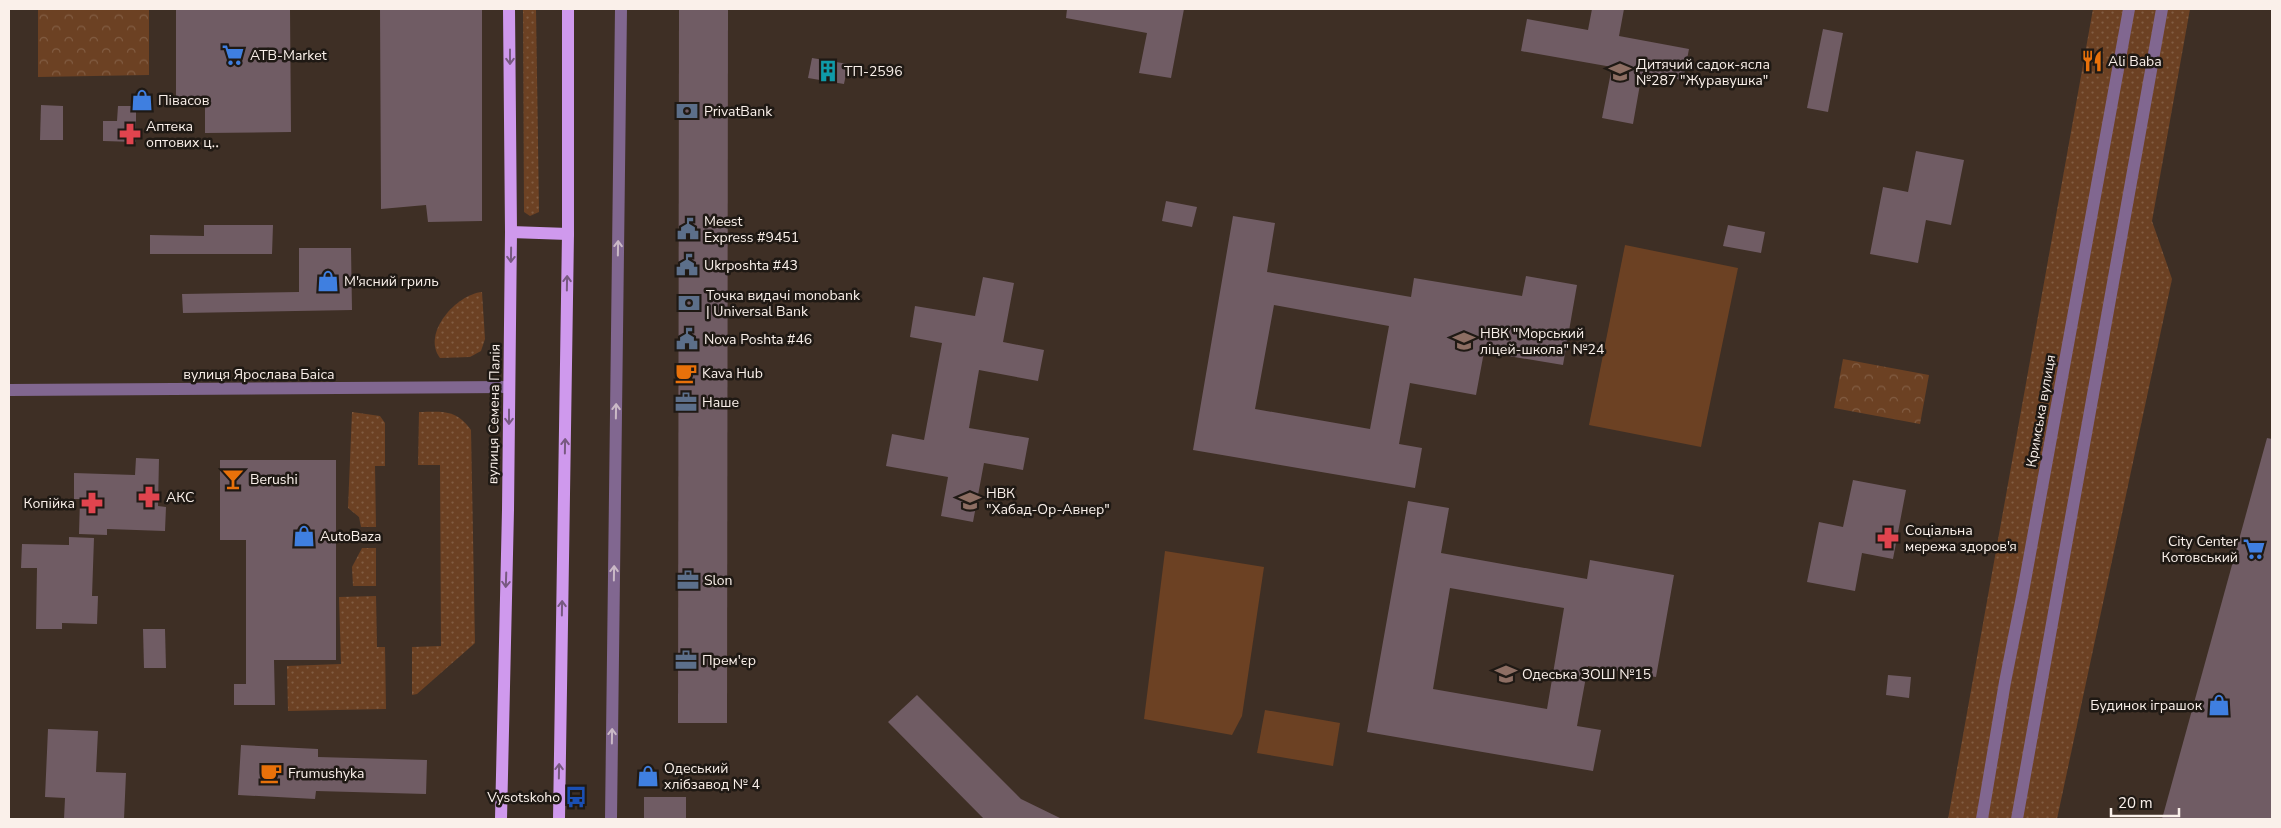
<svg xmlns="http://www.w3.org/2000/svg" width="2281" height="828" font-family="'Nunito Sans',sans-serif">
	<defs>
		<pattern id="grass-dots" width="8" height="8" patternUnits="userSpaceOnUse" patternTransform="scale(1.25)"><rect width="8" height="8" fill="#6c4123"/><path d="M2 2h.1M6 6h.1" fill="none" stroke="#825d43" stroke-width="1.8" stroke-linecap="round"/></pattern>
		<pattern id="park-crowns" width="20" height="18" patternUnits="userSpaceOnUse" patternTransform="scale(1.25)"><rect width="20" height="18" fill="#6c4123"/><path d="M2 6a3 3 0 1 1 6 0M12 15a3 3 0 1 1 6 0" fill="none" stroke="#825d43"/></pattern>
	</defs>
	<rect width="100%" height="100%" fill="#3e2f25"/>
	<g fill="url(#grass-dots)">
		<path d="M523,9H536L539,212L530,216L524,212Z"/>
		<path d="M2093,9H2190L2152,221L2172,279L2057,819H1948Z"/>
		<path d="M482,292L485,339L481,351L470,357L440,358C421,333 457,294 482,292Z"/>
		<path d="M352,412L380,416L385,423V466H375L376,527H361L359,517L348,508Z"/>
		<path d="M419,412C443,412 456,409 471,430L475,643L417,694L412,695V647L441,646L440,465H418Z"/>
		<path d="M362,548H376V586H353L352,567Z"/>
		<path d="M376,596L377,647H385L386,709L288,711L287,666L341,664L339,597Z"/>
	</g>
	<g fill="url(#park-crowns)">
		<path d="M38,9H149V75L38,77Z"/>
		<path d="M1843,359L1929,375L1920,424L1834,408Z"/>
	</g>
	<g fill="#6c4123">
		<path d="M1625,245L1738,268L1701,447L1589,425Z"/>
		<path d="M1165,551L1264,567L1242,716L1232,735L1144,719Z"/>
		<path d="M1265,710L1340,723L1333,766L1257,753Z"/>
	</g>
	<g fill="#705c64" fill-rule="evenodd">
		<path d="M176,9H290L291,132L205,133V102H176Z"/>
		<path d="M380,9H482V221L428,222L426,205L381,209Z"/>
		<path d="M679,9H728L727,723H678Z"/>
		<path d="M1067,9H1184L1171,78L1139,73L1147,33L1066,18Z"/>
		<path d="M1592,9H1624L1619,36L1689,49L1683,80L1642,73L1633,124L1602,118L1612,67L1521,51L1527,19L1588,30Z"/>
		<path d="M1823,29L1843,33L1828,112L1807,108Z"/>
		<path d="M812,58L848,64L844,84L808,78Z"/>
		<path d="M41,105L63,106V140H40Z"/>
		<path d="M118,106H136V142L103,141V121H117Z"/>
		<path d="M1916,151L1964,160L1951,225L1926,220L1918,263L1870,254L1883,187L1908,192Z"/>
		<path d="M1166,201L1197,207L1192,227L1162,221Z"/>
		<path d="M1233,216L1275,223L1267,272L1411,297L1414,278L1522,296L1526,276L1577,285L1563,365L1484,352L1476,395L1410,383L1399,444L1422,448L1415,488L1193,450ZM1274,305L1389,326L1370,429L1255,409Z"/>
		<path d="M204,225H273L272,254H150V235L204,236Z"/>
		<path d="M1728,225L1765,232L1761,253L1723,246Z"/>
		<path d="M299,248H351L352,310L183,313L182,294L299,292Z"/>
		<path d="M983,277L1014,283L1003,342L1044,350L1038,381L979,370L969,428L1029,438L1023,470L984,463L973,522L941,516L948,477L886,466L892,434L924,440L942,343L910,337L915,306L975,316Z"/>
		<path d="M2267,438L2272,439V819H2162Z"/>
		<path d="M136,458L159,459L158,506L166,507L165,531L107,529V535L79,534L80,499H74V473L135,475Z"/>
		<path d="M220,460H336V660H274L275,705H234V684H246V540H220Z"/>
		<path d="M1853,480L1906,490L1893,559L1862,553L1855,591L1807,582L1819,522L1843,527Z"/>
		<path d="M1408,501L1449,508L1441,553L1587,579L1590,560L1674,575L1656,677L1588,666L1577,726L1601,730L1593,771L1367,732ZM1450,588L1564,608L1547,709L1433,689Z"/>
		<path d="M69,537L94,538L92,596H98L97,624L62,623V629H36L37,568H21L22,544L69,545Z"/>
		<path d="M143,629H165L166,668H144Z"/>
		<path d="M1888,675L1911,677L1909,698L1886,695Z"/>
		<path d="M917,695L1021,799L1062,819H984L888,722Z"/>
		<path d="M48,729L98,731L96,772L126,773L124,819H64L65,798L45,797Z"/>
		<path d="M241,745L318,749V757L427,760L426,794L316,791L315,799L238,795Z"/>
		<rect x="644" y="797" width="42" height="22"/>
	</g>
	<g fill="none" stroke-linecap="round" stroke-linejoin="round">
		<g stroke="#816790" stroke-width="12">
			<path d="M1982,819L2005,682L2023,592L2129,9"/>
			<path d="M2017,819L2162,9"/>
		</g>
		<g stroke="#816790" stroke-width="12">
			<path d="M9,390L509,387"/>
			<path d="M611,819L621,9"/>
		</g>
		<g stroke="#cf99ed" stroke-width="12">
			<path d="M511,232L568,234"/>
			<path d="M501,819L508,510L511,232L509,9"/>
			<path d="M559,819L568,234V9"/>
		</g>
	</g>
	<defs><path id="oneway-shaft" d="M-6 0H5M1.5-3L5.5 0L1.5 3" fill="none" stroke-width="1.6" stroke-linecap="round" stroke-linejoin="round" transform="scale(1.25)"/></defs>
	<g stroke="#775980">
		<use href="#oneway-shaft" transform="translate(510 57) rotate(90)"/>
		<use href="#oneway-shaft" transform="translate(511 255) rotate(91)"/>
		<use href="#oneway-shaft" transform="translate(567 283) rotate(-89)"/>
		<use href="#oneway-shaft" transform="translate(509 417) rotate(90)"/>
		<use href="#oneway-shaft" transform="translate(565 446) rotate(-89)"/>
		<use href="#oneway-shaft" transform="translate(506 580) rotate(92)"/>
		<use href="#oneway-shaft" transform="translate(562 608) rotate(-89)"/>
		<use href="#oneway-shaft" transform="translate(559 771) rotate(-89)"/>
	</g>
	<g stroke="#cab9c6">
		<use href="#oneway-shaft" transform="translate(618 248) rotate(-89)"/>
		<use href="#oneway-shaft" transform="translate(616 411) rotate(-89)"/>
		<use href="#oneway-shaft" transform="translate(614 573) rotate(-89)"/>
		<use href="#oneway-shaft" transform="translate(612 736) rotate(-89)"/>
	</g>
	<defs>
		<g id="supermarket-bare" transform="scale(1.725)"><path d="M-6-5.5h2.5l.6 2H6L4.5 2H-2.5L-4.4-4H-6ZM-1.5 3.2a1.3 1.3 0 1 0 .1 0ZM3 3.2a1.3 1.3 0 1 0 .1 0Z" fill="#3f7fe0" stroke="#1f1914" stroke-width="2.5" paint-order="stroke"/></g>
		<g id="restaurant-bare" transform="scale(1.725)"><path d="M-5-6h1v4h1v-4h1v4h1v-4h1v5L-1.5 .5V6h-2V.5L-5-1ZM5-6V6H3V1.5H1.5Q1.5-4 5-6Z" fill="#e8710a" stroke="#1f1914" stroke-width="2.5" paint-order="stroke"/></g>
		<g id="building-bare" transform="scale(1.725)"><path d="M-4-6H4V6H1V3H-1V6H-4ZM-2.5-4.3h1.7v1.8h-1.7ZM.8-4.3h1.7v1.8H.8ZM-2.5-1h1.7V.8h-1.7ZM.8-1h1.7V.8H.8Z" fill="#0f9aa8" stroke="#1f1914" stroke-width="2.5" paint-order="stroke"/></g>
		<g id="school-bare" transform="scale(1.725)"><path d="M0-5L7-2L0 1L-7-2ZM-4 1L0 2.5L4 1V4Q0 6-4 4Z" fill="#8d6e63" stroke="#1f1914" stroke-width="2.5" paint-order="stroke"/></g>
		<g id="shop-bare" transform="scale(1.725)"><path d="M-5-2.5h2.3a2.7 3.5 0 0 1 5.4 0H5L5.5 6h-11ZM-1.5-2.5h3a1.5 2.3 0 0 0-3 0Z" fill="#3f7fe0" stroke="#1f1914" stroke-width="2.5" paint-order="stroke"/></g>
		<g id="bank-bare" transform="scale(1.725)"><path d="M-6-4H6V4H-6ZM0-2.3a2.3 2.3 0 1 0 0 4.6a2.3 2.3 0 1 0 0-4.6Z" fill="#5c6f8a" stroke="#1f1914" stroke-width="2.5" paint-order="stroke"/></g>
		<g id="pharmacy-bare" transform="scale(1.725)"><path d="M-2-6h4v4h4v4h-4v4h-4v-4h-4v-4h4Z" fill="#e0444e" stroke="#1f1914" stroke-width="2.5" paint-order="stroke"/></g>
		<g id="civic-bare" transform="scale(1.725)"><path d="M-.6-6.5H3V-4.5H.6V-3L4-1V1h2V6H-6V1h2V-1L-.6-3ZM-1.2 2.5V6h2.4V2.5Z" fill="#5c6f8a" stroke="#1f1914" stroke-width="2.5" paint-order="stroke"/></g>
		<g id="cafe-bare" transform="scale(1.725)"><path d="M-5.5-4.5H6V0H3Q3 3.5 0 3.5H-2.5Q-5.5 3.5-5.5 0ZM3-3.2v2h1.7v-2ZM-6 4.5H4V6H-6Z" fill="#e8710a" stroke="#1f1914" stroke-width="2.5" paint-order="stroke"/></g>
		<g id="office-bare" transform="scale(1.725)"><path d="M-6-3h4V-5.5h4V-3h4V5H-6ZM-1-4.5V-3h2v-1.5ZM-6 0V1H6V0Z" fill="#5c6f8a" stroke="#1f1914" stroke-width="2.5" paint-order="stroke"/></g>
		<g id="bar-bare" transform="scale(1.725)"><path d="M-6-5H6L.8 .8V4.5H3.5V6h-7V4.5H-.8V.8Z" fill="#e8710a" stroke="#1f1914" stroke-width="2.5" paint-order="stroke"/></g>
		<g id="bus-bare" transform="scale(1.725)"><path d="M-5-6H5V4H4V6H2V4H-2V6H-4V4H-5ZM-3.5-4V0h7V-4ZM-3.5 1.2v1.5H-2V1.2ZM2 1.2v1.5H3.5V1.2Z" fill="#1a4fb4" stroke="#1f1914" stroke-width="2.5" paint-order="stroke"/></g>
	</defs>
	<g fill-rule="evenodd">
		<use href="#supermarket-bare" x="233" y="55"/>
		<use href="#restaurant-bare" x="2092" y="61"/>
		<use href="#building-bare" x="828" y="71"/>
		<use href="#school-bare" x="1620" y="72"/>
		<use href="#shop-bare" x="142" y="100"/>
		<use href="#bank-bare" x="687" y="111"/>
		<use href="#pharmacy-bare" x="130" y="134"/>
		<use href="#civic-bare" x="688" y="229"/>
		<use href="#civic-bare" x="687" y="265"/>
		<use href="#shop-bare" x="328" y="281"/>
		<use href="#bank-bare" x="689" y="303"/>
		<use href="#civic-bare" x="687" y="339"/>
		<use href="#school-bare" x="1464" y="341"/>
		<use href="#cafe-bare" x="686" y="373"/>
		<use href="#office-bare" x="686" y="402"/>
		<use href="#bar-bare" x="233" y="479"/>
		<use href="#pharmacy-bare" x="149" y="497"/>
		<use href="#school-bare" x="970" y="501"/>
		<use href="#pharmacy-bare" x="92" y="503"/>
		<use href="#shop-bare" x="304" y="536"/>
		<use href="#pharmacy-bare" x="1888" y="538"/>
		<use href="#supermarket-bare" x="2254" y="549"/>
		<use href="#office-bare" x="688" y="580"/>
		<use href="#office-bare" x="686" y="660"/>
		<use href="#school-bare" x="1506" y="674"/>
		<use href="#shop-bare" x="2219" y="705"/>
		<use href="#cafe-bare" x="271" y="773"/>
		<use href="#shop-bare" x="648" y="776"/>
		<use href="#bus-bare" x="576" y="797"/>
	</g>
	<g text-anchor="middle" dominant-baseline="central" stroke-width="5" stroke-linejoin="round" paint-order="stroke">
		<g font-size="14" fill="#faf0ea" stroke="#1f1914" text-anchor="start">
			<text x="250" y="55">ATB-Market</text>
			<text x="2108" y="61">Ali Baba</text>
			<text x="1636" y="64">Дитячий садок-ясла<tspan x="1636" dy="16">№287 "Журавушка"</tspan></text>
			<text x="844" y="71">ТП-2596</text>
			<text x="158" y="100">Півасов</text>
			<text x="704" y="111">PrivatBank</text>
			<text x="146" y="126">Аптека<tspan x="146" dy="16">оптових ц‥</tspan></text>
			<text x="704" y="221">Meest<tspan x="704" dy="16">Express #9451</tspan></text>
			<text x="704" y="265">Ukrposhta #43</text>
			<text x="344" y="281">М'ясний гриль</text>
			<text x="706" y="295">Точка видачі monobank<tspan x="706" dy="16">| Universal Bank</tspan></text>
			<text x="1480" y="333">НВК "Морський<tspan x="1480" dy="16">ліцей-школа" №24</tspan></text>
			<text x="704" y="339">Nova Poshta #46</text>
			<text x="702" y="373">Kava Hub</text>
			<text x="702" y="402">Наше</text>
			<text x="250" y="479">Berushi</text>
			<text x="986" y="493">НВК<tspan x="986" dy="16">"Хабад-Ор-Авнер"</tspan></text>
			<text x="166" y="497">АКС</text>
			<text x="75" y="503" text-anchor="end">Копійка</text>
			<text x="1905" y="530">Соціальна<tspan x="1905" dy="16">мережа здоров'я</tspan></text>
			<text x="320" y="536">AutoBaza</text>
			<text x="2238" y="541" text-anchor="end">City Center<tspan x="2238" dy="16">Котовський</tspan></text>
			<text x="704" y="580">Slon</text>
			<text x="702" y="660">Прем'єр</text>
			<text x="1522" y="674">Одеська ЗОШ №15</text>
			<text x="2202" y="705" text-anchor="end">Будинок іграшок</text>
			<text x="664" y="768">Одеський<tspan x="664" dy="16">хлібзавод № 4</tspan></text>
			<text x="288" y="773">Frumushyka</text>
			<text x="560" y="797" text-anchor="end">Vysotskoho</text>
		</g>
		<g font-size="14" fill="#faf0ea" stroke="#1f1914">
			<text x="259" y="374">вулиця Ярослава Баіса</text>
			<text transform="translate(2041 411) rotate(-80)">Кримська вулиця</text>
			<text transform="translate(494 414) rotate(-89)">вулиця Семена Палія</text>
		</g>
	</g>
	<rect width="2281" height="828" fill="none" stroke="#faf0ea" stroke-width="20"/>
	<path d="M2111 808v8h68v-8" fill="none" stroke="#faf0ea" stroke-width="2.5"/>
	<text x="2118" y="808" font-size="15" fill="#faf0ea" stroke="#1f1914" stroke-width="4" paint-order="stroke">20 m</text>
</svg>
